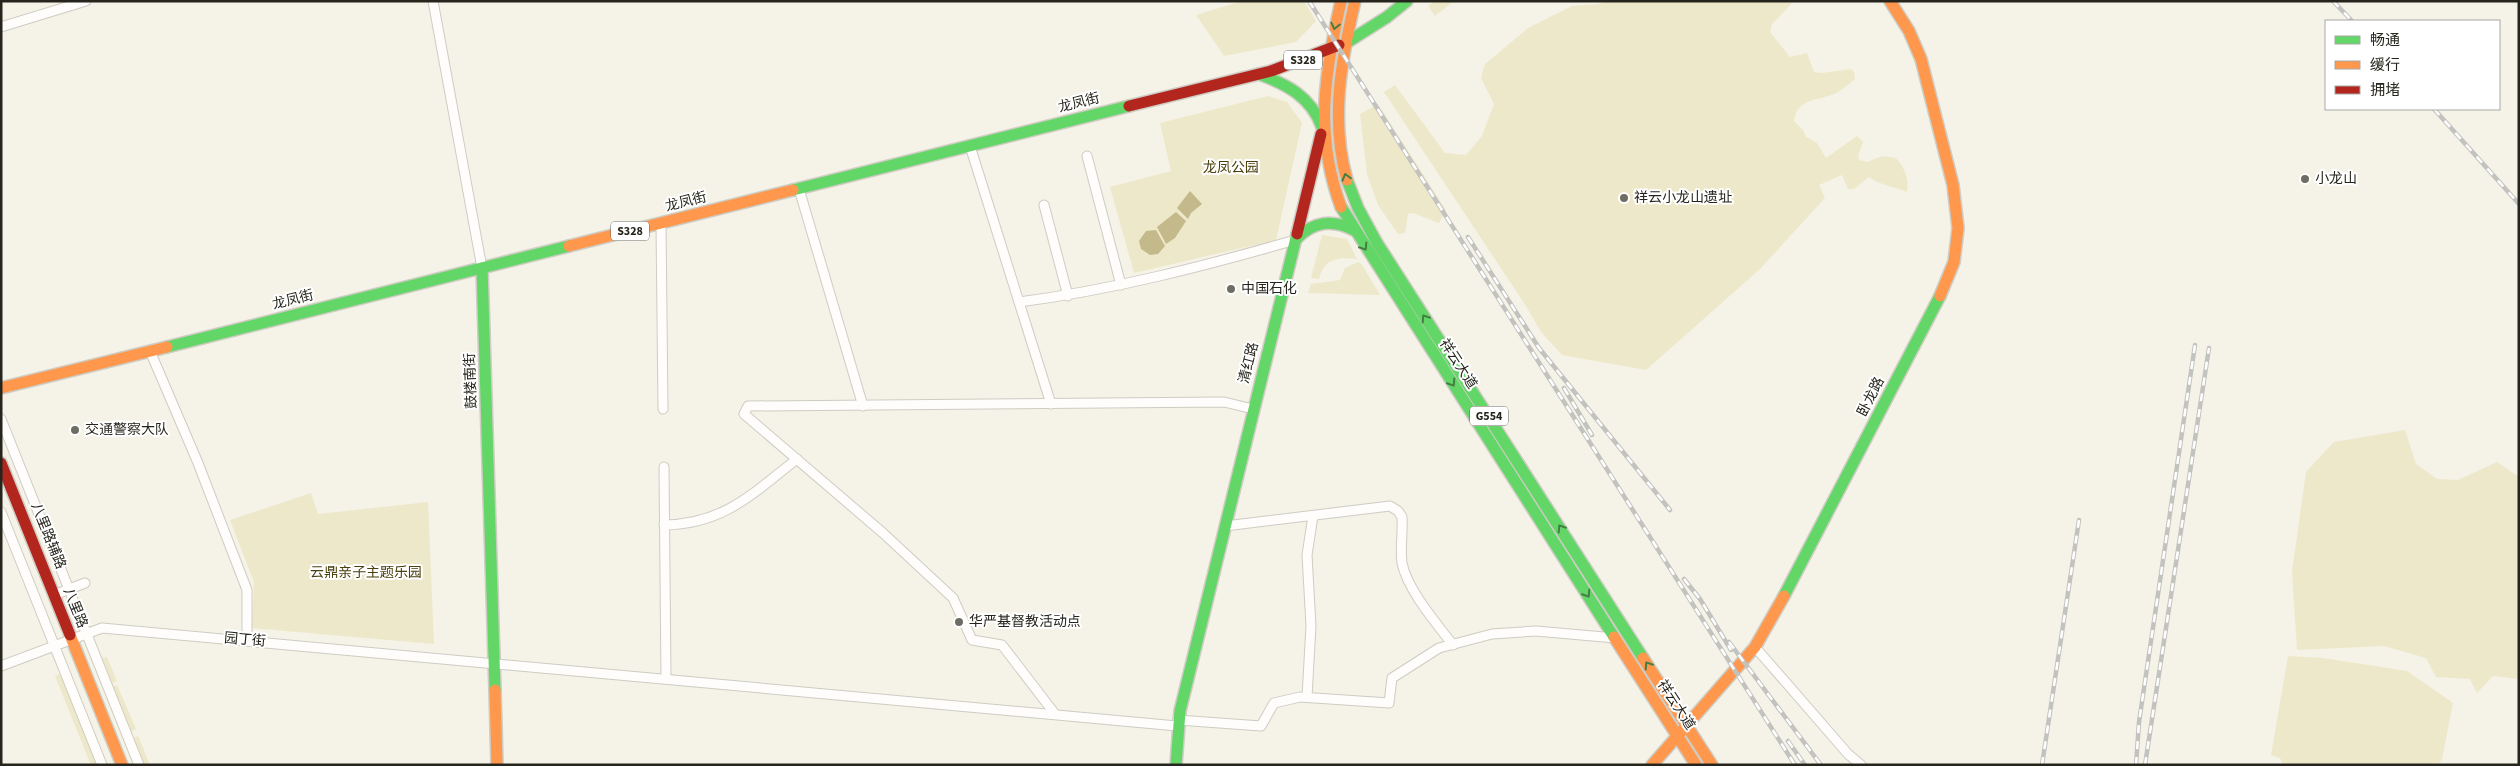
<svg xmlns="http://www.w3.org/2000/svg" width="2520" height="766" font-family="'Source Sans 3','Noto Sans SC',sans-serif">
	<rect width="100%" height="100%" fill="#f5f2e7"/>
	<g fill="#eee8ca">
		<path d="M1242,1H1304L1316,21L1296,42L1224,56L1196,15Z"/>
		<path d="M1434,1H1454L1435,16L1428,6Z"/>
		<path d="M1607,1H1794L1772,24L1770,32L1790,57L1807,53L1814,72L1822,73L1851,69L1854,72L1855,79C1849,83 1843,90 1836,93C1818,102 1798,96 1794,121L1803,130L1806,137L1817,143L1826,158L1857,136L1863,142L1858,156L1859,160L1867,162L1882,156L1896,158C1905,168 1909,179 1907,192C1894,186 1881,186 1869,177L1854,189H1848L1842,175L1819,185L1825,198L1760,269L1646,370L1562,355L1541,332L1526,306L1384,92L1395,85L1445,153L1466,155L1482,136L1494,104L1481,78L1485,64L1528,28L1572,6L1599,4Z"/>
		<path d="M1268,96L1287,102L1302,123L1276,240L1134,273L1110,187L1171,171L1160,123Z"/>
		<path d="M1378,104L1446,210L1439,223L1413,213L1408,214L1405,233L1398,234L1378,205L1367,174L1360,114Z"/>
		<path d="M1322,235L1347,239L1357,259C1339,257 1324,258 1319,279L1311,278Z"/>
		<path d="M1358,262L1362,265L1380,295L1308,293L1311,284L1340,280L1345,268Z"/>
		<path d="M2405,430L2416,464L2437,479L2458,480L2497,462L2519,477V679L2493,676L2477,693L2470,679L2436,677L2426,658L2384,646L2297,650L2292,572L2306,472L2334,442Z"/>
		<path d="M311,493L318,514L428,502L434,644L252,628L254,582L230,520Z"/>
		<path d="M2288,656L2323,658L2407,671L2453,703L2442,759L2438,765H2283L2280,758L2271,755Z"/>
		<path d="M107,657L117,681L112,683L102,658Z"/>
		<path d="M63,673L99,765H91L55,676Z"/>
		<path d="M117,685L136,729L131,732L112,687Z"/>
		<path d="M138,736L150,765H143L133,738Z"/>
	</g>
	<g fill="#c3b98a">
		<path d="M1190,191L1202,204L1191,213L1188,219L1177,208Z"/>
		<path d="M1176,212L1186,221L1175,238L1166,244L1157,227Z"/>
		<path d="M1156,230L1165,246L1158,254L1150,255L1141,249L1139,241L1146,231Z"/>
	</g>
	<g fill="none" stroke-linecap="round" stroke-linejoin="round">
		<g stroke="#ceccc3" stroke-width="11">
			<g id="street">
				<path d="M433,1L482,268"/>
				<path d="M1,27L86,1"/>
				<path d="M970,146L1051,404"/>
				<path d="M1087,156L1121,285"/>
				<path d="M799,189L863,406"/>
				<path d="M1044,205L1068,296"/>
				<path d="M661,223L663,409"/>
				<path d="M1019,302C1112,290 1205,266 1295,240"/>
				<path d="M150,351L198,463L247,590V640"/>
				<path d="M1,419L139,765"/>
				<path d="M664,467L666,679"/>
				<path d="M1,512L102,765"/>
				<path d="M664,525C724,524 752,494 797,459"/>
				<path d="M1225,526L1390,506L1398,511L1402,517C1403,532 1400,548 1402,563C1407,589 1436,623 1453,645"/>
				<path d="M54,595L85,583"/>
				<path d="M1755,647L1848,754L1861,765"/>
				<path d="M1,666L102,628L1177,726"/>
				<path d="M1307,697L1311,626L1307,555L1313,516"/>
				<path d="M1055,714L1002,645L972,640L953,598L883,533L744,414L748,406L1224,402L1253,409"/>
				<path d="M1178,720L1261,726L1274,703L1300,697L1389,703L1392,678L1439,648L1492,634L1536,631L1615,638"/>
			</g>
		</g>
		<g stroke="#ceccc3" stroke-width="14">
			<g id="fast">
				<path d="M1345,46L1346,43L1387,17L1407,1"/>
				<path d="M1259,74C1288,85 1311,97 1322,127"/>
				<path d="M1347,180L1358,208L1377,243L1643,658"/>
				<path d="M793,190L1129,106"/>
				<path d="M1341,207L1614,637"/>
				<path d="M1296,239C1314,221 1332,219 1354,230"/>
				<path d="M482,268L495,690"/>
				<path d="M167,347L569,246"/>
				<path d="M1784,596L1940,296"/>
				<path d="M1176,765L1180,711L1297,234"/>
			</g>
		</g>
		<g stroke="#ceccc3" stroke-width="14">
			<g id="slow">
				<path d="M1890,1L1909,31L1921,59L1953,185L1958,228L1954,262L1940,296"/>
				<path d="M1347,180C1330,120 1341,61 1355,1"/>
				<path d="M1341,207C1314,134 1325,74 1341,1"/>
				<path d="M569,246L793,190"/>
				<path d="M1,388L167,347"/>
				<path d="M70,635L122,765"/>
				<path d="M1614,637L1696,765"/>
				<path d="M1643,658L1712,765"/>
				<path d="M495,690L497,765"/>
				<path d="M1652,765L1755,647L1784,596"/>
			</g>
		</g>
		<g stroke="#ceccc3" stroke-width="14">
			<g id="jam">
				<path d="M1129,106L1271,71L1339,45"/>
				<path d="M1297,234L1321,134"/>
				<path d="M1,463L70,635"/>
			</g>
		</g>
		<use href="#street" stroke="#fefdfb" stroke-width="9"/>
		<use href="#fast" stroke="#63d668" stroke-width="11"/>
		<use href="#slow" stroke="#ff974d" stroke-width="11"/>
		<use href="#jam" stroke="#b3261e" stroke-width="11"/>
		<g stroke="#c2c2bf" stroke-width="4.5">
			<g id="rail">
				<path d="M1309,1L1795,765"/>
				<path d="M2333,1L2352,21"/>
				<path d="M2434,109L2519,204"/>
				<path d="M1468,237L1539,348L1670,510"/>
				<path d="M1564,388L1592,435"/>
				<path d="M1684,579L1700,599L1731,650"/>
				<path d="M1729,642L1821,765"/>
				<path d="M1788,741L1805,765"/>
				<path d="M2042,765L2079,520"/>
				<path d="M2136,765L2139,722L2195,345"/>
				<path d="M2145,765L2209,348"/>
			</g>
		</g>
		<use href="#rail" stroke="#fff" stroke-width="2.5" stroke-dasharray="8" stroke-linecap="butt"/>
	</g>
	<defs><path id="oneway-chevron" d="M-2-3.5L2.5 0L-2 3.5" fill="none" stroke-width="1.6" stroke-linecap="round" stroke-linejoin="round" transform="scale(1.25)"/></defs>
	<g stroke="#447e42">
		<use href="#oneway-chevron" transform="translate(1335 26) rotate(103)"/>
		<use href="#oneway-chevron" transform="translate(1346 177) rotate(-106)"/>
		<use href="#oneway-chevron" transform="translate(1364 247) rotate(57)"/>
		<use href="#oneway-chevron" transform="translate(1425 318) rotate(-123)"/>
		<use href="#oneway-chevron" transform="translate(1452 383) rotate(57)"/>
		<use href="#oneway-chevron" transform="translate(1561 528) rotate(-123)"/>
		<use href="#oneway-chevron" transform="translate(1587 594) rotate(57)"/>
		<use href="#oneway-chevron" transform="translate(1648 665) rotate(-123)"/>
	</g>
	<g fill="#6e6d64" stroke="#fff" stroke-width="2">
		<circle cx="2305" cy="179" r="5"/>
		<circle cx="1624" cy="198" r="5"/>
		<circle cx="1231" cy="289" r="5"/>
		<circle cx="75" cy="430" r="5"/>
		<circle cx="959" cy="622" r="5"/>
	</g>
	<g text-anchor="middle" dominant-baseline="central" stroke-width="4" stroke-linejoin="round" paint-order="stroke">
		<g fill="#fff" stroke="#676661" stroke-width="1">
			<rect x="1284" y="50.5" width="38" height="19" rx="4"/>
			<rect x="611" y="221.5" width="38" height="19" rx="4"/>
			<rect x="1470" y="406.5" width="38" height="19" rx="4"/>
		</g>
		<g font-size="12" font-weight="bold" fill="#26251d">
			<text x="1303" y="60">S328</text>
			<text x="630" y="231">S328</text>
			<text x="1489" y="416">G554</text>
		</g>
		<g font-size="14" fill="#26251d" stroke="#fff">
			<text transform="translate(1079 103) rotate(-14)">龙凤街</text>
			<text transform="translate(686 202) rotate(-14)">龙凤街</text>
			<text transform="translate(293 300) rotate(-14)">龙凤街</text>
			<text transform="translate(1249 363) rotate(-76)">清红路</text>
			<text transform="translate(1458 364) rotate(57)">祥云大道</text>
			<text transform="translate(471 381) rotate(-92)">鼓楼南街</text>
			<text transform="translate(1871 397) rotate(-63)">卧龙路</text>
			<text transform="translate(48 536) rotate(68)">八里路辅路</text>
			<text transform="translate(75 608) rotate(68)">八里路</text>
			<text transform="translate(245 640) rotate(5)">园丁街</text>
			<text transform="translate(1676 705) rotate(57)">祥云大道</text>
		</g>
		<g font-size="14" fill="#4b410f" stroke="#fff">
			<text x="1231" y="168">龙凤公园</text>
			<text x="366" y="573">云鼎亲子主题乐园</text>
		</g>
		<g font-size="14" fill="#26251d" stroke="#fff" text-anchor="start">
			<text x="2315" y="179">小龙山</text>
			<text x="1634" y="198">祥云小龙山遗址</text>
			<text x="1241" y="289">中国石化</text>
			<text x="85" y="430">交通警察大队</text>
			<text x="969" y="622">华严基督教活动点</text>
		</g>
	</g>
	<rect width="2520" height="766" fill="none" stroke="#26251d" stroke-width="5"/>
	<rect x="2325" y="20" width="175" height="90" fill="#ffffff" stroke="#a8a8a5"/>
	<rect x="2335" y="36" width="25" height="8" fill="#63d668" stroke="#a8a8a5"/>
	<text x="2370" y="45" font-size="15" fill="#26251d">畅通</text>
	<rect x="2335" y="61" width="25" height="8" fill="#ff974d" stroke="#a8a8a5"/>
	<text x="2370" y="70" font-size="15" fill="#26251d">缓行</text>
	<rect x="2335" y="86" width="25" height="8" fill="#b3261e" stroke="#a8a8a5"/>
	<text x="2370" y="95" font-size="15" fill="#26251d">拥堵</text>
</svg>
